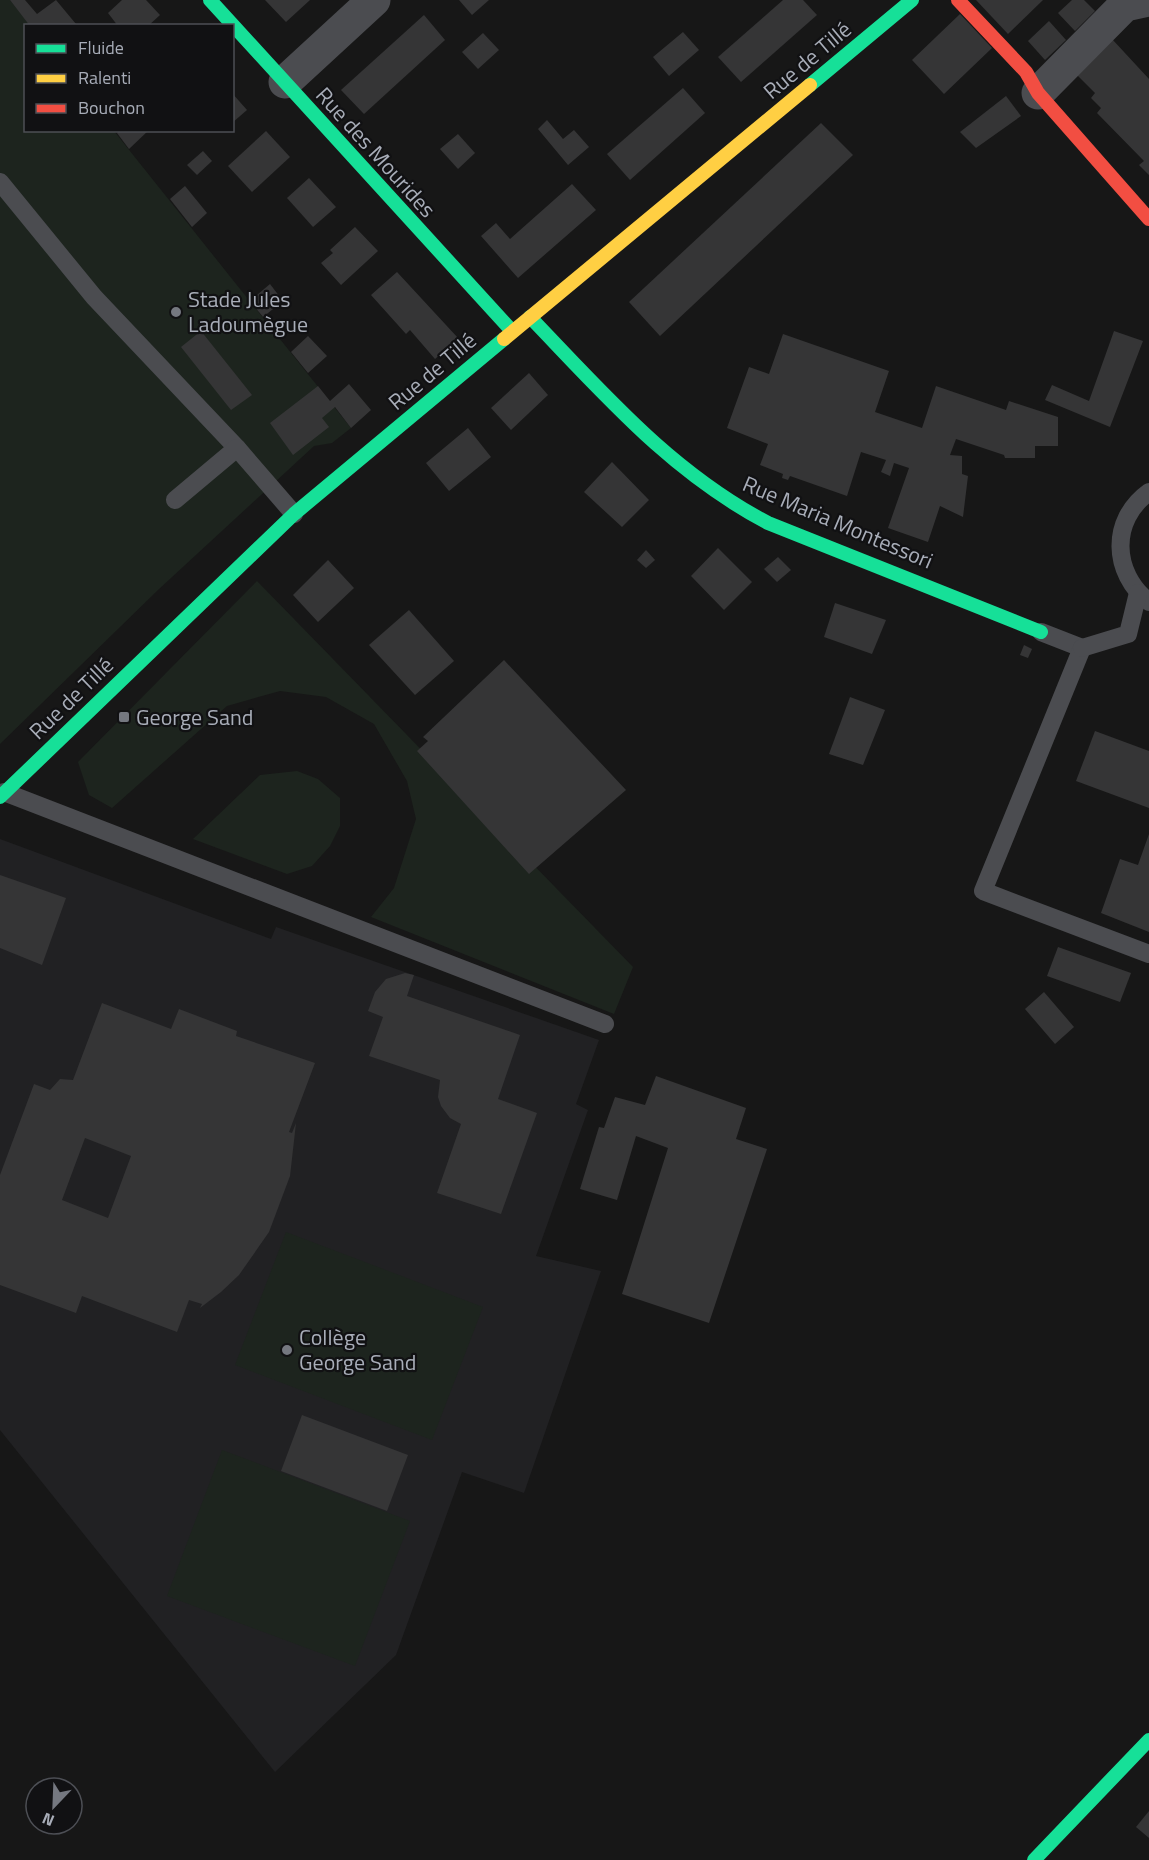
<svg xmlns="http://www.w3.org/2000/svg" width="1149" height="1860" font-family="'Titillium Web',sans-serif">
	<rect width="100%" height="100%" fill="#171717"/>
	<path fill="#212123" d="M0,839L271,939L276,927L599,1040L576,1104L588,1110L536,1256L601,1271L524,1493L462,1472L396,1655L275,1772L0,1430Z"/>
	<g fill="#1d241e">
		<path d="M0,0H10L30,25L26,26V130L114,131L351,428L332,443L314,446L158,590L0,744Z"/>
		<path d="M257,581L633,967L614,1014L371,917L394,888L416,819L407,781L374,724L326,697L280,691L227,706L112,808L89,795L78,762Z"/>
		<path d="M297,771L318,779L340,798V826L330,846L312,866L287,874L193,839L260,775Z"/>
		<path d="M286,1232L483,1307L432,1440L235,1365Z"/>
		<path d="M222,1450L410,1521L355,1666L167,1596Z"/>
	</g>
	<g fill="#353536" fill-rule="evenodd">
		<path d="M10,0H25L37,14L56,0L76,24L30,26Z"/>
		<path d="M122,0H146L160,15L148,26H118L108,13Z"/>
		<path d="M265,0H310L286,22Z"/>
		<path d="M459,0H489L472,15Z"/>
		<path d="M783,0H803L817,15L741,82L718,57Z"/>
		<path d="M976,0H1043L1008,34Z"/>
		<path d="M1072,0H1084L1095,11L1075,31L1058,13Z"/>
		<path d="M960,14L992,48L944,94L912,60Z"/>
		<path d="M424,15L445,40L364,114L341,90Z"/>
		<path d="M1049,21L1066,40L1045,60L1028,41Z"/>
		<path d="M683,32L699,50L669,76L653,57Z"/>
		<path d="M483,33L499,50L478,69L462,52Z"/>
		<path d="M1112,39L1149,79V175L1139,165L1144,161L1097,113L1101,108L1091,98L1095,93L1075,73Z"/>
		<path d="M683,88L705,113L630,180L607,154Z"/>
		<path d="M232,93L247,110L232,123Z"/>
		<path d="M1006,96L1021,116L976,148L960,132Z"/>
		<path d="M547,120L563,139L574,130L589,147L568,165L538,129Z"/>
		<path d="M821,123L853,155L660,336L629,302Z"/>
		<path d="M120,130H149L129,149L117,133Z"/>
		<path d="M266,131L290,157L252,192L228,166Z"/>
		<path d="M458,134L475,153L458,169L440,149Z"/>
		<path d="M203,151L212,161L197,175L187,165Z"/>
		<path d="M309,178L336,207L313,227L287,198Z"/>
		<path d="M572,184L596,210L518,278L481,236L496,223L510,239Z"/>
		<path d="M185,186L207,213L192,227L170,199Z"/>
		<path d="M355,227L378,251L341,285L321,263L333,253L330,250Z"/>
		<path d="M397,272L458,338L435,359L410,330L406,334L371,295Z"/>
		<path d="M270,284L283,301L263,317L250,301Z"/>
		<path d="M201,331L252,395L231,410L181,347Z"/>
		<path d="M1114,331L1143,341L1110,427L1045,400L1052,385L1089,401Z"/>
		<path d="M783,334L889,371L875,412L922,428L936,386L1006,410L1009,401L1058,417V446H1035V458H1005L1004,455L956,439L950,455L962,456V474L968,476L963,517L940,506L928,542L888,528L909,468L894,463L890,476L881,472L886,460L861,452L847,496L790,476L788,480L782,478L783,474L760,465L768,444L727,428L749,367L769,374Z"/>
		<path d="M308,336L327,356L308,373L291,352Z"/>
		<path d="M529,373L548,395L511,430L491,408Z"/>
		<path d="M349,384L371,410L351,428L335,407L322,418L329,427L293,455L270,423L318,386L330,401Z"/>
		<path d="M468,428L491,457L449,491L426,463Z"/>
		<path d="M612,462L649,500L622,527L584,492Z"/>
		<path d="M718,548L752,582L724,610L691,576Z"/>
		<path d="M646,550L655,560L646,568L637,560Z"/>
		<path d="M778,557L791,570L777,582L764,569Z"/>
		<path d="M328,560L354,588L318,622L293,595Z"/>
		<path d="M835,603L886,620L872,654L824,637Z"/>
		<path d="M409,610L454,661L415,695L369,645Z"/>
		<path d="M1024,645L1032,649L1028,658L1020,655Z"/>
		<path d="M504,660L626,790L529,874L417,751L428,741L423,737Z"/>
		<path d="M850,697L885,710L863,765L829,754Z"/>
		<path d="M1095,731L1149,751V808L1076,781Z"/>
		<path d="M1149,834V932L1101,913L1120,859L1138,865Z"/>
		<path d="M0,875L66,898L42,965L0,948Z"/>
		<path d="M1058,947L1131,973L1120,1002L1047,976Z"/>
		<path d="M405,973L414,975L407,996L520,1035L498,1099L537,1113L501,1214L437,1193L461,1124L450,1118L441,1106L438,1097L440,1080L369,1056L383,1017L368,1011L375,992L386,979Z"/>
		<path d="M1044,992L1074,1027L1055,1044L1025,1009Z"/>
		<path d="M102,1003L171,1029L179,1009L237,1031L236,1036L315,1063L289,1132L292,1133L296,1123L290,1176L269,1232L239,1275L221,1292L200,1308L202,1304L189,1300L177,1332L82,1296L76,1313L0,1285V1175L34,1084L50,1090L60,1079L73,1080ZM85,1138L131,1156L108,1218L62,1200Z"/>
		<path d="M656,1076L746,1108L736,1139L767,1149L709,1323L622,1294L668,1148L636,1136L617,1200L580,1189L599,1127L604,1128L615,1097L645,1105Z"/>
		<path d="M302,1415L408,1455L387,1511L281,1471Z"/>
		<path d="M1149,1811V1838L1136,1827Z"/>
	</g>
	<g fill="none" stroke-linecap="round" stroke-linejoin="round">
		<g stroke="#4b4c50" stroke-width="18">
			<path d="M0,182L94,297L237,448"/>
			<path d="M1149,492C1110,520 1112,573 1149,602"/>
			<path d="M175,500L237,448L294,514"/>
			<path d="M1041,632L1082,648"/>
			<path d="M1082,648L983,891L1149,954"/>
			<path d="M1082,648L1128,634L1138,593"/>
			<path d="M4,792L605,1024"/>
		</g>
		<g stroke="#4b4c50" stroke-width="33">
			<path d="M285,82L374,0"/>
			<path d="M1038,93L1125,5L1149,0"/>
		</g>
		<g stroke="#16e098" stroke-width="14">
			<path d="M210,0L512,331"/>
			<path d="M810,85L912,0"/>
			<path d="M530,317C605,395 671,472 768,523L1041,632"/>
			<path d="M0,797L294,514L504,339"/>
			<path d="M1034,1860L1149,1740"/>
		</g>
		<path stroke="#ffcf43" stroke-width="14" d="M504,339L810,85"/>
		<path stroke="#f24e42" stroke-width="14" d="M958,0L1026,72L1038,93L1149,219"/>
	</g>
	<g fill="#757880" stroke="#111113" stroke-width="2">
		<circle cx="176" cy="312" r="6"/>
		<rect x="118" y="711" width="12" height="12" rx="3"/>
		<circle cx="287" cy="1350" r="6"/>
	</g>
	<g text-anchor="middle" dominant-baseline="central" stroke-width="4.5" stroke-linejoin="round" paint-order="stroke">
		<g font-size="22" fill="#a8adb8" stroke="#111113">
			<text transform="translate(807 60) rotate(-40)">Rue de Tillé</text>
			<text transform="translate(376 152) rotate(48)">Rue des Mourides</text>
			<text transform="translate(432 371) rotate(-40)">Rue de Tillé</text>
			<text transform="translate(838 522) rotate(23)">Rue Maria Montessori</text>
			<text transform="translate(71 698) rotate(-44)">Rue de Tillé</text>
		</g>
		<g font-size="22" fill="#a8adb8" stroke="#111113" text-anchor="start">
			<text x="188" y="299">Stade Jules<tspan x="188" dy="25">Ladoumègue</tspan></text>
			<text x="136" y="717">George Sand</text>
			<text x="299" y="1337">Collège<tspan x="299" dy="25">George Sand</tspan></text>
		</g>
	</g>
	<rect x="24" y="24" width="210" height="108" fill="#111113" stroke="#4d4f55" stroke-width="1.5"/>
	<rect x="36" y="44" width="30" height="9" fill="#16e098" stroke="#4d4f55" stroke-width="1.5"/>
	<text x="78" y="54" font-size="18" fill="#a8adb8">Fluide</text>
	<rect x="36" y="74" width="30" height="9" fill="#ffcf43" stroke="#4d4f55" stroke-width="1.5"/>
	<text x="78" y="84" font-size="18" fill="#a8adb8">Ralenti</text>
	<rect x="36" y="104" width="30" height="9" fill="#f24e42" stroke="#4d4f55" stroke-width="1.5"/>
	<text x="78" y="114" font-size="18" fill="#a8adb8">Bouchon</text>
	<g transform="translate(54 1806) rotate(203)"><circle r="28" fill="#111113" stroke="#4d4f55" stroke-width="1.5"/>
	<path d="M0-4.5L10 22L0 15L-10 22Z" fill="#757880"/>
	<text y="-9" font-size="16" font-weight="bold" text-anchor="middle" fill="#a8adb8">N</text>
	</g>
</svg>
